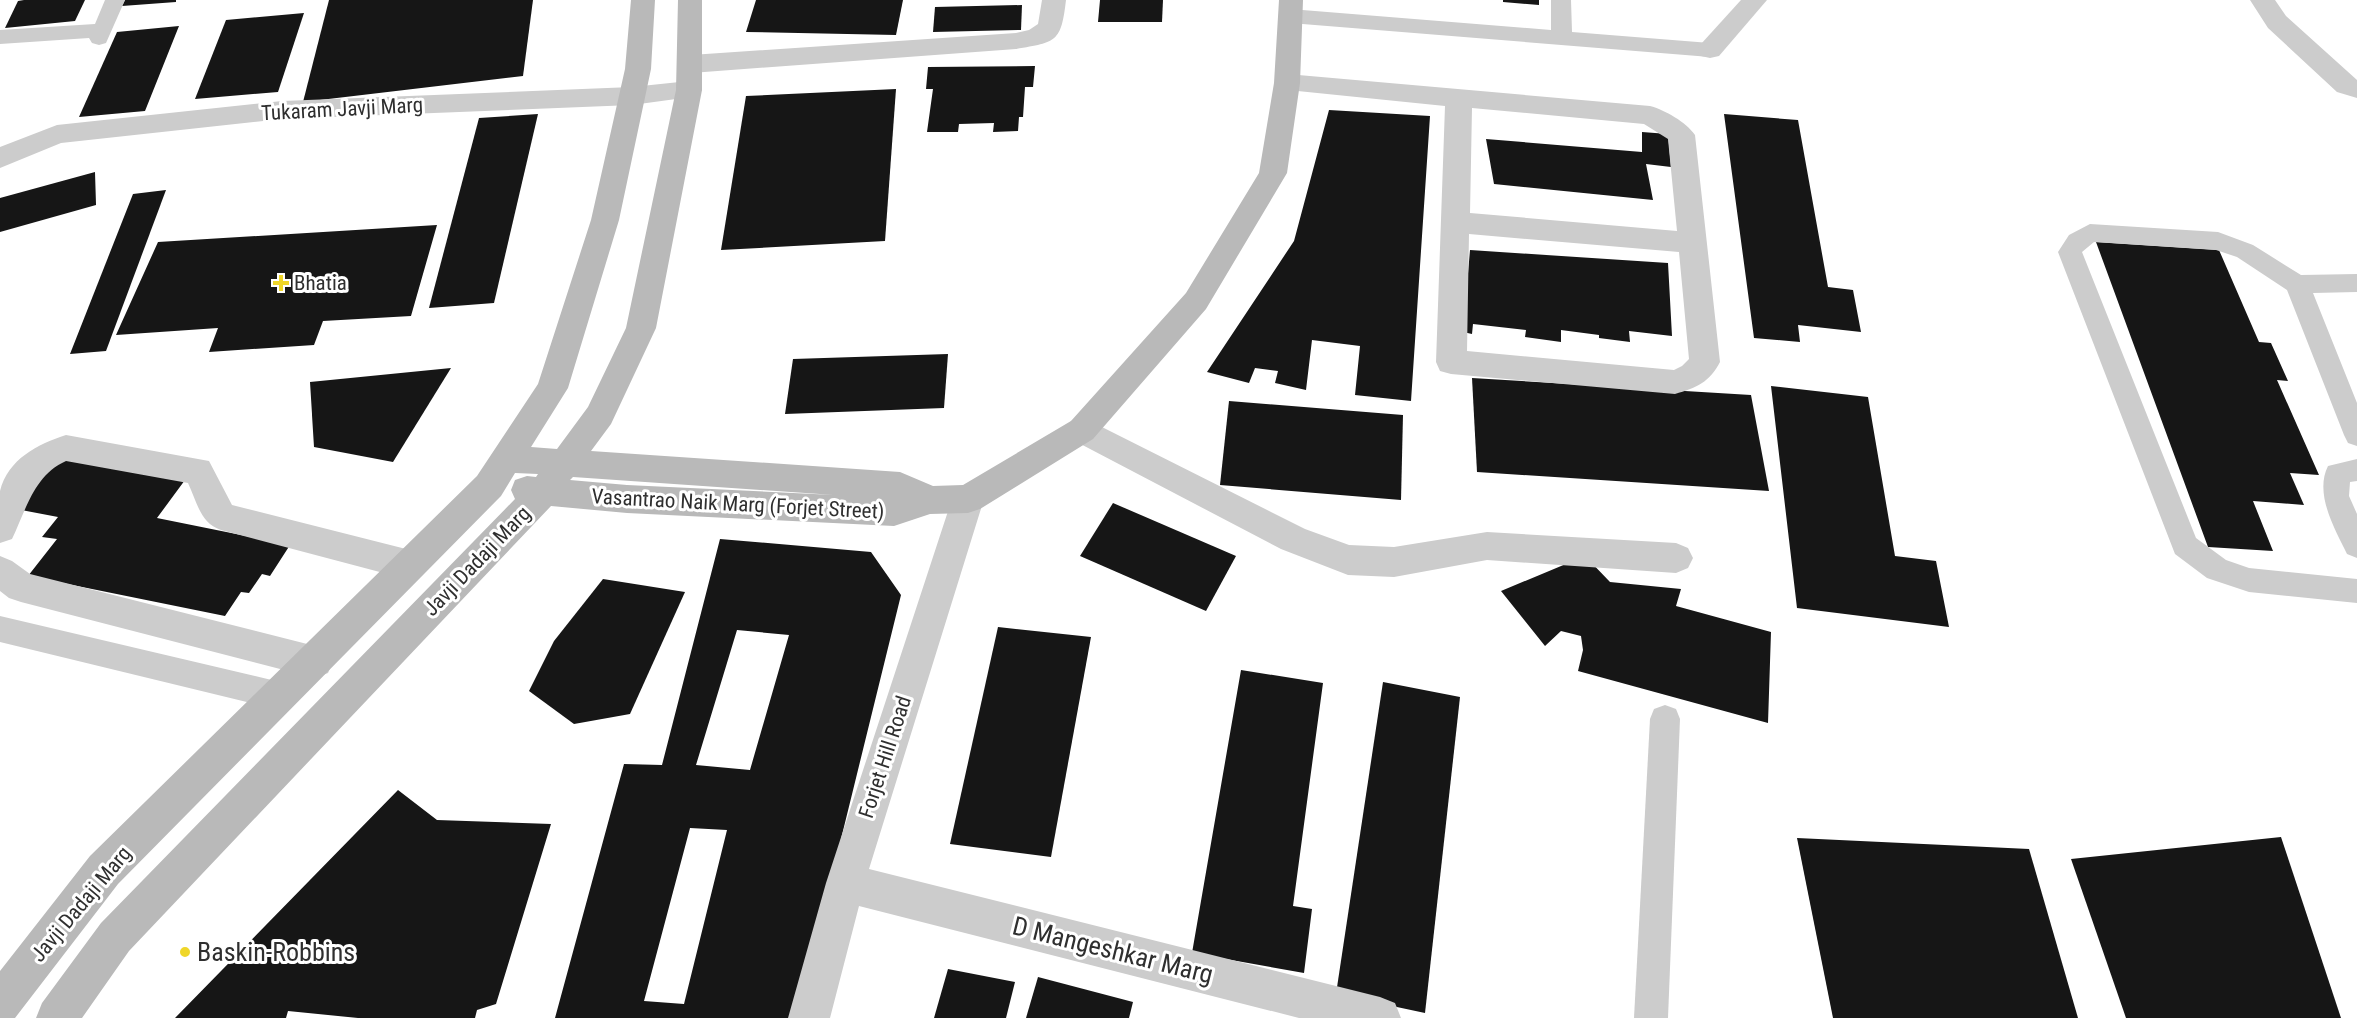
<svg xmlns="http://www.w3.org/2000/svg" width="2357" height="1018" font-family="'Roboto Condensed',sans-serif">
	<rect width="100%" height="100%" fill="#fff"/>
	<g fill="#161616" fill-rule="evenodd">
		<path d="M24,0H85L75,21L5,28L18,1Z"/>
		<path d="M125,0H176V2L122,6Z"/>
		<path d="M329,0H533L523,76L303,102Z"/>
		<path d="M756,0H903L896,35L746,32Z"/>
		<path d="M1100,0H1163L1162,22H1098Z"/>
		<path d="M1503,0H1539V5L1503,2Z"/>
		<path d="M1022,5L1021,30L933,32L935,7Z"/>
		<path d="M304,13L278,92L195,99L226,20Z"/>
		<path d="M179,26L145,111L79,117L117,32Z"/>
		<path d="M1035,66L1033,87H1025L1023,117H1019L1018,131L993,132L994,123L959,124L958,132H927L933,89H926L928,67Z"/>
		<path d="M896,89L885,241L721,250L746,96Z"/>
		<path d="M1329,110L1430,116L1411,401L1355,395L1360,346L1312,340L1306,390L1275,383L1278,371L1255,368L1249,383L1207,372L1294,241Z"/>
		<path d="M538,114L494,303L429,308L479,118Z"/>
		<path d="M1724,114L1798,120L1828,287L1853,290L1861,332L1798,325L1800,342L1754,338Z"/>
		<path d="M1642,132L1668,134L1671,167L1646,164L1653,200L1494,184L1486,139L1642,152Z"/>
		<path d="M95,172L96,205L0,232V198Z"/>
		<path d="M166,190L106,351L70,354L133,194Z"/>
		<path d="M437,225L411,316L323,321L314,345L209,352L218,328L116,335L158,242Z"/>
		<path d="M2096,242L2219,250L2259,342L2271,343L2288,381L2277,380L2319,475L2290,473L2304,505L2253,501L2273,551L2208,547Z"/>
		<path d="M1470,250L1668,263L1672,336L1629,331L1630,342L1599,338V335L1561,330V342L1525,337L1526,330L1473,324L1472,334L1463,332Z"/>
		<path d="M948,354L944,408L785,414L793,359Z"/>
		<path d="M451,368L393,462L314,447L310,382Z"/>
		<path d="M1472,378L1751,395L1769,491L1477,472Z"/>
		<path d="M1771,386L1868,397L1895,556L1936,561L1949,627L1797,608Z"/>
		<path d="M1229,401L1403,415L1401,500L1220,485Z"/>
		<path d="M60,456L185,480L157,518L290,545L270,576L262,574L249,593L241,592L225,616L28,576L57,539L42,537L58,517L16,509Z"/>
		<path d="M1113,503L1236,556L1206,611L1080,556Z"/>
		<path d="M720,539L871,552L901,595L797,1018H555L624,764L662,765ZM737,630L789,635L750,770L696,765ZM690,828L727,830L684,1004L644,1001Z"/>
		<path d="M1585,556L1610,582L1681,589L1676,606L1771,632L1768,723L1578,671L1583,650L1581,636L1561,631L1545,646L1501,591Z"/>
		<path d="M603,579L685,592L630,714L574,724L529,691L554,641Z"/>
		<path d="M998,627L1091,637L1051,857L950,844Z"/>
		<path d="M1241,670L1323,683L1293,906L1312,909L1304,973L1192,953Z"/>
		<path d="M1383,682L1460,697L1425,1013L1336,994Z"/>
		<path d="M398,790L437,820L551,824L496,1004L477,1010L475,1018H358L288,1011L286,1018H175Z"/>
		<path d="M2281,837L2341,1018H2126L2071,859Z"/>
		<path d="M1797,838L2029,849L2078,1018H1833Z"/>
		<path d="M948,969L1015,982L1006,1018H934Z"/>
		<path d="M1038,977L1133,1002L1129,1018H1026Z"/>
	</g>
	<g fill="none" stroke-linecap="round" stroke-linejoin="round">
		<g fill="#ccc" fill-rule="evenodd">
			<path d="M105,0H125L106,43L99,45L92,43L89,38L0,44V30L95,24Z"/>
			<path d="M1551,0H1571L1572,32L1710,43L1717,45L1721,50L1717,55L1710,57L1290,23L1283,21L1280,16L1283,11L1290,9L1551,30Z"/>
			<path d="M2090,224L2218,232L2253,245L2301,275L2357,274V292L2313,293L2357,403V446L2348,443L2344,435L2287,290L2237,257L2216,250L2094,242L2082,252L2196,538L2226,560L2249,568L2357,579V603L2249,592L2207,578L2175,554L2058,252L2069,235Z"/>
			<path d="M2357,459V481L2350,482L2349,496L2357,514V558L2347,554C2335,529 2314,494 2328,466Z"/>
			<path d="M0,616L280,682L290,686L295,696L290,706L280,710L0,642Z"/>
			<path d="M1665,705L1676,709L1680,719L1668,1018H1634L1650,719L1654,709Z"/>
		</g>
		<g fill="#ccc" fill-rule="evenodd">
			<path d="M1042,0H1066C1061,42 1057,42 1016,49L691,73L682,70L678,64L682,58L691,55L1016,33L1029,30L1038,24Z"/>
			<path d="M1741,0H1767L1719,56L1710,58L1701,56L1697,50L1701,44Z"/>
			<path d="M2250,0H2275L2286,16L2357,80V98L2337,92L2268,28Z"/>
			<path d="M1287,74L1650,106C1665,110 1686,122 1695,135L1720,362C1710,382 1696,388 1675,394L1451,374L1440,371L1436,362L1445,106L1278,89L1274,83L1278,77ZM1472,108L1644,124L1668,139L1677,231L1470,213ZM1469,234L1679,252L1689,359L1682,366L1674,370L1467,351Z"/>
			<path d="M689,81L698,84L702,90L698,96L632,105L282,119L61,143L0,168V147L57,125L282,101L632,87Z"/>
			<path d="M1082,417L1305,529L1349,545L1394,547L1487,532L1676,543L1688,548L1693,558L1688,568L1676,573L1487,560L1394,577L1348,575L1281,549L1071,439L1066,430L1071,421Z"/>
			<path d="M66,435L209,461L232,505L410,550L422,555L427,565L422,575L410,580L221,530C200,523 197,502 188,483L66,461C34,475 26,510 12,539L0,543C0,527 0,506 0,491C8,459 38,444 66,435Z"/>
			<path d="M968,485L980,489L984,499L869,869L1380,997L1395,1003L1401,1018H1299L859,906L830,1018H788L826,883L952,499L956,489Z"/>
			<path d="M0,556L12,561L30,574L315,646L328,651L333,662L328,673L315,678L21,602L9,598L0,591Z"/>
		</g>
		<path fill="#b9b9b9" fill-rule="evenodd" d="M631,0H655L651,69L619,220L568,388L531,447L557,449L588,407L626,328L676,90L678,0H702V90L656,328L611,424L591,451L900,472L933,486L963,485L1071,421L1186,293L1259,173L1274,83L1279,0H1303L1300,83L1287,173L1206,309L1093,439L980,509L968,513L930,514L894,526L627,513L551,506L129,951L82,1018H36L42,1003L101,923L515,499L511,490L515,480L527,476L536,477L538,474L515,473L501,496L118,884L15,1018H0V971L90,856L477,476L538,384L591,220L625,69ZM573,477L834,495L627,485L570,480Z"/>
	</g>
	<g fill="#efd629" stroke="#fff" stroke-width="2">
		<path d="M278 274h6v6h6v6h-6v6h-6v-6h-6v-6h6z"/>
		<circle cx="185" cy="952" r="6"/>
	</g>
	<g text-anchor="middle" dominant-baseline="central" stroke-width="6" stroke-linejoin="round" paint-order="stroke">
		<g font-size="21" fill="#2f2f2f" stroke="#fff">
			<text transform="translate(342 109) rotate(-3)">Tukaram Javji Marg</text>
			<text transform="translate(738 504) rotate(3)">Vasantrao Naik Marg (Forjet Street)</text>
			<text transform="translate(477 561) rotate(-46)">Javji Dadaji Marg</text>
			<text transform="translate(885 757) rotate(-72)">Forjet Hill Road</text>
			<text transform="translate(81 904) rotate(-50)">Javji Dadaji Marg</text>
		</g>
		<g font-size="21" fill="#2f2f2f" stroke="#fff" text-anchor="start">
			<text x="294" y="283">Bhatia</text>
		</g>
		<g font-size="26" fill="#2f2f2f" stroke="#fff">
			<text transform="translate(1113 950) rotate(14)">D Mangeshkar Marg</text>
		</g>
		<g font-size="26" fill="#2f2f2f" stroke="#fff" text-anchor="start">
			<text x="197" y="952">Baskin-Robbins</text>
		</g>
	</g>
</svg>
